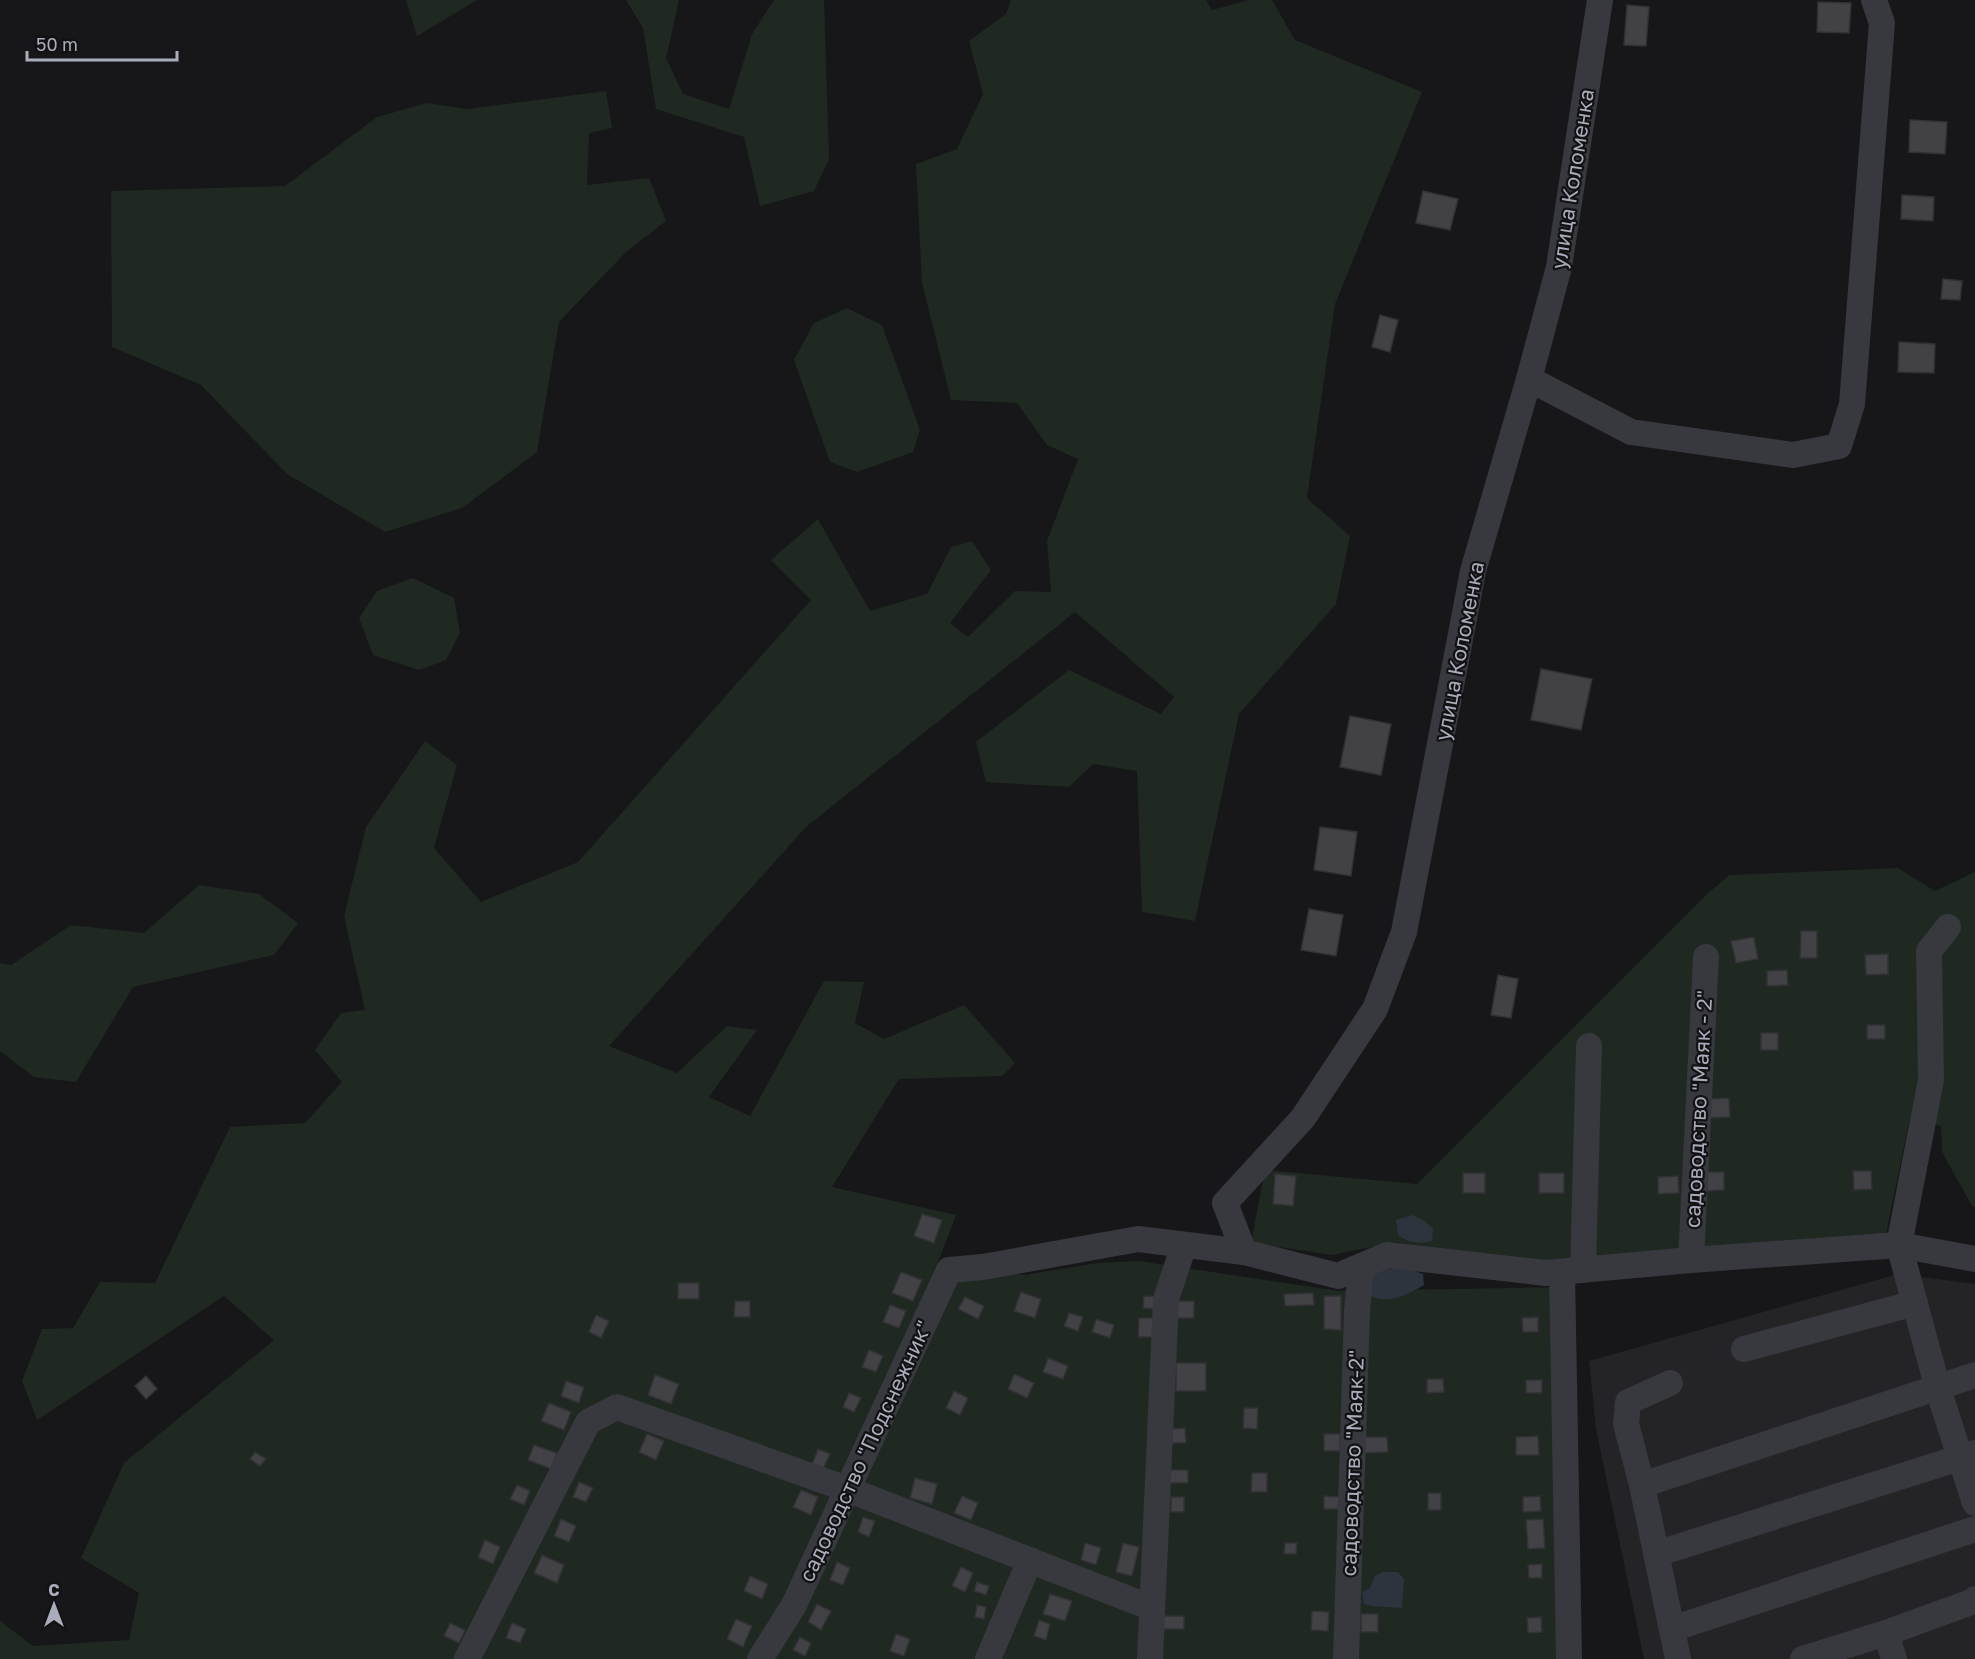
<svg xmlns="http://www.w3.org/2000/svg" width="1975" height="1659" font-family="'Golos Text',sans-serif">
	<rect width="100%" height="100%" fill="#171719"/>
	<path fill="#242326" d="M1898,1274L1975,1284V1659H1644L1596,1429L1589,1361Z"/>
	<g fill="#1f2821">
		<path d="M406,0H477L417,36Z"/>
		<path d="M626,0H679L666,58L683,94L729,109L752,34L774,0H824L829,159L814,191L760,206L744,137L656,109L643,28Z"/>
		<path d="M1011,0H1206L1212,10L1249,0H1272L1295,40L1422,92L1335,304L1307,498L1350,536L1336,604L1239,714L1195,921L1142,912L1137,771L1093,764L1069,787L986,782L976,742L1069,670L1161,714L1174,697L1075,612L806,827L609,1046L677,1073L727,1026L757,1030L709,1097L750,1116L824,981L864,982L855,1023L884,1039L964,1005L1015,1063L1002,1076L899,1079L832,1187L956,1215L938,1263L1024,1275L1098,1263L1139,1261L1339,1291L1565,1287L1567,1659H0V1621L33,1646L129,1640L139,1593L81,1558L124,1463L274,1340L224,1296L37,1420L22,1381L42,1329L73,1328L100,1282L155,1283L230,1127L305,1123L342,1082L315,1050L341,1013L365,1010L344,916L366,827L425,741L457,765L434,848L481,902L578,862L811,600L771,560L818,519L870,611L927,594L951,547L972,541L991,570L950,623L968,637L1015,591L1051,592L1047,541L1078,459L1047,445L1017,403L951,400L922,283L916,164L957,149L983,94L969,41L1006,14Z"/>
		<path d="M606,91L612,128L589,133L587,185L649,178L666,221L626,252L559,322L537,452L462,508L385,532L287,474L201,385L112,347L111,191L285,186L377,117L427,103L467,109Z"/>
		<path d="M847,308L882,325L920,430L913,452L857,472L830,462L794,360L814,323Z"/>
		<path d="M413,578L454,598L460,633L446,660L419,670L373,655L359,618L377,591Z"/>
		<path d="M1898,868L1935,891L1975,872V1207L1972,1206L1942,1152L1941,1126L1910,1118L1886,1234L1540,1264L1394,1242L1333,1255L1251,1243L1265,1170L1417,1184L1706,895L1729,875Z"/>
		<path d="M199,885L259,894L298,923L274,955L133,987L76,1082L34,1077L0,1051V963L11,965L71,925L144,933Z"/>
	</g>
	<g fill="#2d343e">
		<path d="M1412,1215L1423,1220L1433,1229L1432,1241C1418,1244 1409,1243 1398,1235L1396,1220Z"/>
		<path d="M1407,1268L1423,1274L1424,1285C1404,1297 1387,1305 1364,1294L1367,1276L1385,1269Z"/>
		<path d="M1383,1572H1398L1404,1579L1402,1608L1372,1606L1364,1604L1362,1592L1370,1588L1375,1576Z"/>
	</g>
	<g fill="#424146" stroke="#323135" stroke-width="1.5">
		<path d="M1818,2L1851,3L1849,33L1817,32Z"/>
		<path d="M1627,5L1649,7L1646,46L1624,45Z"/>
		<path d="M1910,120L1947,122L1945,154L1909,152Z"/>
		<path d="M1423,191L1458,199L1450,230L1416,223Z"/>
		<path d="M1902,195L1934,197L1933,221L1901,219Z"/>
		<path d="M1943,279L1962,281L1960,300L1941,299Z"/>
		<path d="M1380,315L1398,320L1390,352L1372,347Z"/>
		<path d="M1899,342L1935,344L1934,373L1898,372Z"/>
		<path d="M1541,669L1592,679L1581,730L1531,720Z"/>
		<path d="M1350,716L1391,724L1381,775L1340,767Z"/>
		<path d="M1320,827L1357,832L1351,876L1314,870Z"/>
		<path d="M1309,909L1343,915L1336,956L1301,950Z"/>
		<path d="M1801,931H1817V958H1800Z"/>
		<path d="M1754,937L1758,959L1736,963L1731,941Z"/>
		<path d="M1888,954V974L1866,975L1865,955Z"/>
		<path d="M1787,970L1788,985L1767,986V971Z"/>
		<path d="M1498,975L1518,979L1511,1018L1491,1015Z"/>
		<rect x="1867" y="1025" width="18" height="14"/>
		<rect x="1761" y="1033" width="17" height="17"/>
		<path d="M1729,1098L1730,1117L1709,1118L1708,1099Z"/>
		<path d="M1853,1171H1871L1872,1189L1854,1190Z"/>
		<path d="M1707,1172H1724V1190L1707,1191Z"/>
		<rect x="1463" y="1173" width="22" height="20"/>
		<rect x="1539" y="1173" width="25" height="20"/>
		<path d="M1275,1174L1296,1176L1293,1206L1273,1204Z"/>
		<path d="M1678,1176L1679,1193L1658,1194V1177Z"/>
		<path d="M922,1214L942,1220L934,1243L914,1236Z"/>
		<path d="M901,1272L922,1280L913,1301L892,1293Z"/>
		<rect x="678" y="1283" width="21" height="16"/>
		<path d="M1021,1292L1041,1299L1035,1318L1014,1311Z"/>
		<path d="M1313,1293L1314,1305L1285,1306L1284,1294Z"/>
		<path d="M1144,1296L1159,1297L1158,1309L1143,1308Z"/>
		<path d="M1324,1296H1341V1330L1324,1329Z"/>
		<path d="M965,1297L984,1306L978,1319L958,1309Z"/>
		<path d="M735,1301H750V1317H734Z"/>
		<rect x="1177" y="1301" width="17" height="17"/>
		<path d="M890,1305L906,1311L899,1328L883,1322Z"/>
		<path d="M1069,1313L1083,1317L1078,1331L1064,1326Z"/>
		<path d="M596,1315L609,1321L601,1338L589,1332Z"/>
		<path d="M1538,1317V1332H1523L1522,1318Z"/>
		<path d="M1139,1318H1154L1153,1337H1138Z"/>
		<path d="M1096,1319L1114,1325L1110,1338L1092,1332Z"/>
		<path d="M869,1350L883,1356L876,1372L862,1367Z"/>
		<path d="M1048,1358L1068,1366L1063,1379L1043,1372Z"/>
		<rect x="1176" y="1363" width="30" height="28"/>
		<path d="M1014,1374L1034,1383L1027,1398L1008,1389Z"/>
		<path d="M655,1375L679,1384L671,1404L648,1395Z"/>
		<path d="M146,1376L157,1389L146,1399L135,1386Z"/>
		<path d="M1427,1379H1443L1444,1392L1427,1393Z"/>
		<rect x="1526" y="1380" width="16" height="13"/>
		<path d="M566,1381L584,1387L579,1403L561,1396Z"/>
		<path d="M954,1391L968,1398L960,1415L946,1408Z"/>
		<path d="M849,1393L861,1398L854,1412L843,1407Z"/>
		<path d="M549,1403L571,1412L564,1430L541,1421Z"/>
		<path d="M1244,1408H1258L1257,1429L1243,1428Z"/>
		<path d="M1185,1428L1186,1443H1172L1171,1429Z"/>
		<path d="M647,1434L664,1441L656,1460L639,1452Z"/>
		<rect x="1324" y="1434" width="16" height="17"/>
		<path d="M1538,1436L1539,1455H1516V1437Z"/>
		<path d="M1364,1437H1387L1388,1452L1364,1453Z"/>
		<path d="M534,1445L557,1453L551,1469L528,1460Z"/>
		<path d="M818,1449L830,1454L823,1469L812,1464Z"/>
		<path d="M255,1452L266,1459L260,1466L250,1459Z"/>
		<rect x="1170" y="1470" width="18" height="13"/>
		<path d="M1252,1473H1267V1492H1251Z"/>
		<path d="M915,1478L937,1484L932,1504L910,1498Z"/>
		<path d="M579,1482L593,1488L586,1502L573,1497Z"/>
		<path d="M517,1485L530,1491L524,1505L510,1499Z"/>
		<path d="M801,1490L818,1497L811,1515L793,1507Z"/>
		<rect x="1428" y="1493" width="13" height="17"/>
		<path d="M962,1496L978,1503L971,1520L954,1513Z"/>
		<path d="M1324,1496L1339,1497L1338,1509H1324Z"/>
		<path d="M1540,1496L1541,1511L1523,1512V1497Z"/>
		<rect x="1171" y="1497" width="13" height="15"/>
		<path d="M863,1517L875,1521L869,1537L858,1532Z"/>
		<path d="M561,1519L576,1526L569,1542L554,1536Z"/>
		<path d="M1543,1519L1545,1548L1528,1549L1526,1520Z"/>
		<path d="M485,1540L500,1547L493,1564L478,1557Z"/>
		<path d="M1085,1543L1101,1548L1096,1565L1081,1560Z"/>
		<path d="M1123,1543L1139,1547L1132,1576L1116,1572Z"/>
		<path d="M1285,1543H1297L1296,1554H1284Z"/>
		<path d="M542,1555L564,1565L557,1583L534,1573Z"/>
		<path d="M837,1562L850,1568L843,1585L830,1580Z"/>
		<path d="M1542,1564V1578H1529L1528,1565Z"/>
		<path d="M961,1567L973,1573L965,1592L952,1586Z"/>
		<path d="M750,1576L768,1584L762,1599L744,1591Z"/>
		<path d="M977,1582L989,1586L986,1595L974,1591Z"/>
		<path d="M1050,1594L1072,1601L1065,1621L1043,1614Z"/>
		<path d="M817,1604L831,1611L821,1630L808,1622Z"/>
		<path d="M977,1605L986,1607L984,1619L975,1617Z"/>
		<path d="M1312,1611L1329,1612L1328,1631L1311,1630Z"/>
		<rect x="1361" y="1614" width="17" height="18"/>
		<rect x="1159" y="1616" width="25" height="13"/>
		<path d="M1541,1617L1542,1632L1528,1633L1527,1618Z"/>
		<path d="M736,1619L752,1626L743,1647L727,1639Z"/>
		<path d="M1039,1620L1050,1624L1046,1640L1034,1636Z"/>
		<path d="M450,1623L465,1630L459,1643L444,1636Z"/>
		<path d="M512,1623L526,1629L520,1643L506,1638Z"/>
		<path d="M896,1634L910,1639L904,1656L890,1651Z"/>
		<path d="M800,1637L811,1643L805,1656L793,1650Z"/>
	</g>
	<g fill="none" stroke-linecap="round" stroke-linejoin="round">
		<g stroke="#38383f" stroke-width="26">
			<path d="M1529,379L1631,432L1793,455L1839,446L1852,404L1882,23L1874,0"/>
			<path d="M1948,927L1929,951L1931,1080L1899,1245L1938,1389L1975,1503"/>
			<path d="M1244,1252L1225,1203L1303,1118L1375,1009L1404,932L1473,571L1529,379L1559,267L1600,0"/>
			<path d="M1691,1260L1706,957"/>
			<path d="M1583,1270L1589,1046"/>
			<path d="M1562,1272L1569,1659"/>
			<path d="M1744,1349L1915,1303"/>
			<path d="M1670,1383L1628,1402L1626,1424L1642,1485L1678,1659"/>
			<path d="M1642,1485L1975,1375"/>
			<path d="M1656,1554L1975,1453"/>
			<path d="M1672,1629L1975,1529"/>
			<path d="M1886,1633L1894,1659"/>
			<path d="M467,1659L588,1422L617,1407L847,1489L1152,1608"/>
			<path d="M760,1659L794,1605L949,1270L983,1267L1138,1239L1244,1252L1338,1276L1387,1255L1546,1273L1691,1260L1899,1245L1975,1259"/>
			<path d="M988,1659L1030,1560"/>
			<path d="M1150,1659L1166,1299L1184,1245"/>
			<path d="M1346,1659L1357,1311L1361,1267"/>
			<path d="M1803,1659L1886,1633L1974,1601L1975,1599"/>
		</g>
	</g>
	<g text-anchor="middle" dominant-baseline="central" stroke-width="4.5" stroke-linejoin="round" paint-order="stroke">
		<g font-size="21" fill="#a9acba" stroke="#121214">
			<text transform="translate(1572 179) rotate(-81)">улица Коломенка</text>
			<text transform="translate(1459 651) rotate(-79)">улица Коломенка</text>
			<text transform="translate(1698 1109) rotate(-87)">садоводство "Маяк - 2"</text>
			<text transform="translate(865 1451) rotate(-65)">садоводство "Подснежник"</text>
			<text transform="translate(1352 1463) rotate(-88)">садоводство "Маяк-2"</text>
		</g>
	</g>
	<g transform="translate(54 1605)" stroke="#121214" stroke-width="4.5" paint-order="stroke">
	<path d="M0-4.5L10 22L0 15L-10 22Z" fill="#a9acba"/>
	<text y="-9" font-size="16" font-weight="bold" text-anchor="middle" fill="#a9acba">С</text>
	</g>
	<path d="M27 51v9h150v-9" fill="none" stroke="#a9acba" stroke-width="3"/>
	<text x="36" y="51" font-size="18" fill="#a9acba" stroke="#121214" stroke-width="4.5" paint-order="stroke">50 m</text>
</svg>
